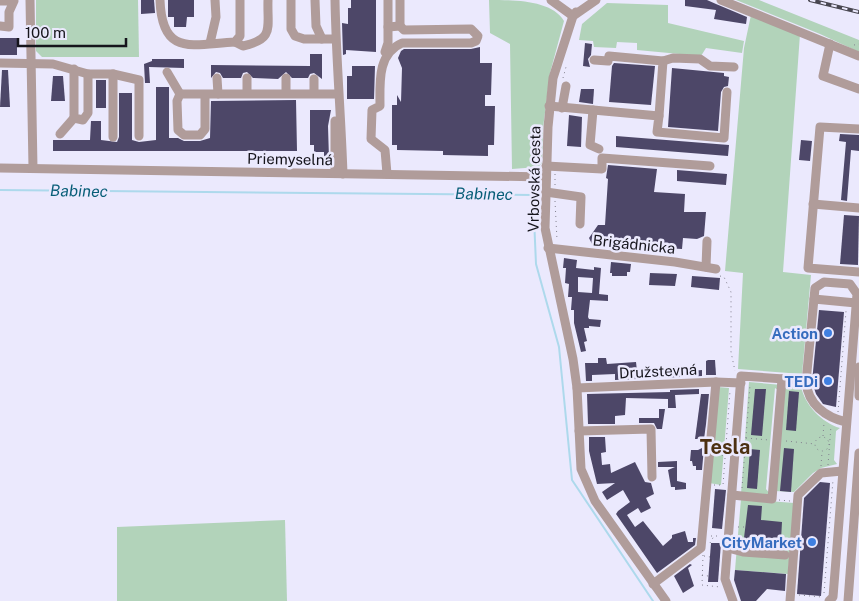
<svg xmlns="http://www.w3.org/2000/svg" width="859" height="601" font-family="'Public Sans',sans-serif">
	<rect width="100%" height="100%" fill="#ebe9fd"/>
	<g fill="#b2d3ba">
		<path d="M36,0H138L139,57H42L36,51Z"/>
		<path d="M489,0C514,0 552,0 564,21L550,73L543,128L542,163L538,167L512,169L510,44L490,33Z"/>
		<path d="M736,0H759L859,40V52L820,34Z"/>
		<path d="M607,3L668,5V23L744,41L742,53L706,48L701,56L637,50V43L617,42L616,48L594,47L593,41L579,40L582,24Z"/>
		<path d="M751,15L800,34L783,272L811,275L802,374L738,369L743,273L725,271L744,48Z"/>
		<path d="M749,382L782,385L781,392L775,388L766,489L771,495L741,494Z"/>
		<path d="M785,385L801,386C804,404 822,423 840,428L836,431L834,460L837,464L821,468L813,473L794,492L775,491Z"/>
		<path d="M718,387L729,388L721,485L709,483Z"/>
		<path d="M741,499L794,503L788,574L735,570Z"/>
		<path d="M285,520L287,601H117V527Z"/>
	</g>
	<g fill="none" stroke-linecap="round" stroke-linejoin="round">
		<path stroke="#add9ec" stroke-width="2" d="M0,190L533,195L536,264L559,347L572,480L653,601"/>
	</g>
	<g fill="#4d4768" fill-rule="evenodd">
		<path d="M141,0H154L155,13L141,14Z"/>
		<path d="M168,0H194V17H187L186,27H174V17H168Z"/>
		<path d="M351,0H376V52L346,50V54L343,55L342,23L348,24V8H351Z"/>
		<path d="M685,0H707L716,4L747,17L746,24L714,19L716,10L685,6Z"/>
		<rect x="0" y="38" width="17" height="17"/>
		<path d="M585,43L592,44L591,55L588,59L590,67L583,66Z"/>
		<path d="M480,47V63H492L491,95H485V106H495L494,145H488V156L443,155V151L397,150V145H392V105H397V95L401,102L402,68L398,58L401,51L404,49H471Z"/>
		<path d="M310,54H322V79L314,73L310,74L308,78H292L286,72L278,79L253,78L247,72L243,73L241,78H223L220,73L216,72L211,78V65L310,66Z"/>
		<path d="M152,59H184V68L149,67L150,83H145L144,64L152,61Z"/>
		<path d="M614,63L655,66L651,105L609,102L612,66Z"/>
		<path d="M352,66H375L374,99H347V76H352Z"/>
		<path d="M672,68L724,73V76L729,77L728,86L724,87L721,92L718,131L668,127Z"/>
		<path d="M2,70H8L10,107H0Z"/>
		<path d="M53,76H63L65,101H51Z"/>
		<rect x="96" y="80" width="10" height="28"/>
		<path d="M156,87H169V138H178L184,141H200L210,138L211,101L296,100L297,151H53V140H90L91,121H101V140L117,142L119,137V93H132V140L139,142L156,140Z"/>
		<path d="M581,89H594L593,104L579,102Z"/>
		<path d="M310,110H331L328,126L329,159H324V152H314V145H310Z"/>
		<path d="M569,115L582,117L581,147L567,146Z"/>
		<path d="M840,134L859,135V151L851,150L847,201L841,200L846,142L839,141Z"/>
		<path d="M616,136L729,145L728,156L616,147Z"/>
		<path d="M801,140L812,141L810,161L799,160Z"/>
		<path d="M608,165L657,169L654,192L685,194L684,212H706L704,236L697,239L683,238L682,249L592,244L589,238L598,225H605L608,179L606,178Z"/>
		<path d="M677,170L727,174L726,185L677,181Z"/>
		<path d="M844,215L859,216L858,265L840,264Z"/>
		<path d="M564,258L577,260L576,268L594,270V267L601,268L599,294L608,295V301L590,300L588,317L589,319L601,320L600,327L589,326V328H584L587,341L584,342L586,351L581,352L574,323V310H571L572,297H568L569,284L565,283L566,268H563ZM578,277L593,278L592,293L578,292Z"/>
		<path d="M611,262L631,264L630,272H627V276H612V273H610Z"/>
		<path d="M650,273L677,274L675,286L649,285Z"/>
		<path d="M692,276L720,278L719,290L691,287Z"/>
		<path d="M819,310L844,312L836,407L823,404L816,394L812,382Z"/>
		<path d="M598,358H606L607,364L636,362L637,371L654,372V376H669V367L690,366V371L702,370V376L615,380V374L592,375V381H586L585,363H598Z"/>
		<path d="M708,360H715L716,375H706V361Z"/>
		<path d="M699,389V394L675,395L676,408H668V399L626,398L625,415L615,416V424H588L587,394L670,392V390Z"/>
		<path d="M755,389H766L762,436L751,435Z"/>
		<path d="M789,391L799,392L796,431L786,430Z"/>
		<path d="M701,394H709L706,424L704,439H695Z"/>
		<path d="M659,409H665L662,429H657L654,423H639V418H659Z"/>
		<path d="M589,437H605L606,452L601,453L602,465L610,464L611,473L635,462L645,482L651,483L654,494L646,498L651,508L641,513L638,508L627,515L635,527L643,521L663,546L672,538V535L685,531L688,542H693V538H696L695,545L657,573L616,514L618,511L630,502L623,490L607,500L602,492L615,483L597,484L589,451Z"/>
		<path d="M704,447L702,470H696V466H693L692,461H690L691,450H698Z"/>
		<path d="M784,448L794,449L791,492L780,491Z"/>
		<path d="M750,449L760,450L757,489L747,488Z"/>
		<path d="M677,461V481L686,483V489L675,490V487H671L668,470L675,467H658V462Z"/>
		<path d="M820,482L830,483L821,596L797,594L804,498Z"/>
		<path d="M715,489L726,490L722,529L712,528Z"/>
		<path d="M748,505L762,506L761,520L782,522L781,540L765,538L764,547L743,546Z"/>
		<path d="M711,543H721L718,582H708Z"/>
		<path d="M690,564L692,565L688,568L694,586L683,593L674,576Z"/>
		<path d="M735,570L786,574L785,591L767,589L756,601H741L734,580Z"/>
	</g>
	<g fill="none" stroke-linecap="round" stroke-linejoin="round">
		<g stroke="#82818e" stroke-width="1" stroke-dasharray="1 4" stroke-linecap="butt">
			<path d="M854,45L859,44"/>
			<path d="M563,78L566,67"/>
			<path d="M555,174V185"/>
			<path d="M555,201L557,240"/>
			<path d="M720,276L724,277L731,292V352L735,371"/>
			<path d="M838,412L846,311"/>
			<path d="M823,436L824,423"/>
			<circle cx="822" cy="444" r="7"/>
			<path d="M746,438L769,440"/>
			<path d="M786,441L815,444"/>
			<path d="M722,456L725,452"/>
			<path d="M828,465L831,426"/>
			<path d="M821,466L822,452"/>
			<path d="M714,485H723L730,391"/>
			<path d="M742,488L750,385"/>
			<path d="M779,500L790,501"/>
			<path d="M738,527H744"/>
			<path d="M711,536H719"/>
			<path d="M710,543L714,536"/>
			<path d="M703,555L702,585L720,587"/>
			<path d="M704,556L710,557"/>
			<path d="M702,575L708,576"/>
			<path d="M824,593L833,480"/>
			<path d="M799,595L822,597"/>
		</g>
		<g stroke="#b09c9a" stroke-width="9">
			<path d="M30,0L33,168"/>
			<path d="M160,0C162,57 192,44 235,42L240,36V0"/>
			<path d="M291,0V29L295,36L304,39H335"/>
			<path d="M315,0L316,26L322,39"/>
			<path d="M335,0C336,58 341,115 343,174"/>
			<path d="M551,0L573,16L576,12"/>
			<path d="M596,0L573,16L553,78L548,127L545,228L573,359L577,388L581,469L595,501L666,601"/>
			<path d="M721,0L859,56"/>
			<path d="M0,1H14L9,12V27L0,26"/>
			<path d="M400,26V0"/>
			<path d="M235,42L243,46C275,39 267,28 268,0"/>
			<path d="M210,43L216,17L215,0"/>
			<path d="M830,44L823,76L859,89"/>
			<path d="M385,52L388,43V0"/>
			<path d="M594,60L608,61L609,56L663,61L659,116"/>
			<path d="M663,61L673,58L700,59L710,66L734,67"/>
			<path d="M0,63L53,64L88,74H113L139,80V136"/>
			<path d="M74,69V118L83,120L88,113V74"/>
			<path d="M167,72L180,94"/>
			<path d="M113,74V137"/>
			<path d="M217,78L218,94"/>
			<path d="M247,78V93"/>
			<path d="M314,79V93"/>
			<path d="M286,93V78"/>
			<path d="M205,94V129L200,135H184L178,130L177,101L180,94H335"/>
			<path d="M549,106L659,116L657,132L724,138L727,92"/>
			<path d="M562,108L566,86"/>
			<path d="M593,110L590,145L599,149"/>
			<path d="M859,129L820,127L808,268L859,272"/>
			<path d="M60,134L74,118"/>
			<path d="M546,166L602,169V158L710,166"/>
			<path d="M0,168L546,177"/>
			<path d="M335,173V121"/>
			<path d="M387,174L385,150L371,139L372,110L380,106C380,83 377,54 402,43H471L476,41L478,36L471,29L404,30L400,26L388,27"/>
			<path d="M546,192L581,197L580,224"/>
			<path d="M813,204L859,208"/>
			<path d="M548,248L675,262L716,269"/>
			<path d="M706,267L707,241"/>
			<path d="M814,299L856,303"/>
			<path d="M859,367V396"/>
			<path d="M577,388L716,382L741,383"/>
			<path d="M579,431L651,429L652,477"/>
			<path d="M732,495L772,499L782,379"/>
			<path d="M728,548L743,552L785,555"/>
			<path d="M653,584L701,548L716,382"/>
			<path d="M733,601L725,579L741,376L799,380"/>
			<path d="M790,601L798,495L821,473L842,471"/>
			<path d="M829,601L833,597L857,294L850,284L824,282L815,288L806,382C808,404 825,417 846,422"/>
			<path d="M848,601L859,453"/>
		</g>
		<g stroke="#484650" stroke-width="4">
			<path id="rail" d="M810,0L859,12"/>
		</g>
		<use href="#rail" stroke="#ebe9fd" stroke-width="2" stroke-dasharray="5.5" stroke-linecap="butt"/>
	</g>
	<g fill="#3f7fe0" stroke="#ebe9fd" stroke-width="2">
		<circle cx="828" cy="333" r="5"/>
		<circle cx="828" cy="381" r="5"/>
		<circle cx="812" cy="542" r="5"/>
	</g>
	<g text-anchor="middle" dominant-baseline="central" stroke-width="5" stroke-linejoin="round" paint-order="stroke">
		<g font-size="15" fill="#16151c" stroke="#ebe9fd">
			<text transform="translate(290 159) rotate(1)">Priemyselná</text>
			<text transform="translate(534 179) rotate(-89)">Vrbovská cesta</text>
			<text transform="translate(634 244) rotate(6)">Brigádnicka</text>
			<text transform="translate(658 371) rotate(-3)">Družstevná</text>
		</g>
		<g font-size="15" font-weight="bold" fill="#366cbe" stroke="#ebe9fd" text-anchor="end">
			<text x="818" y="333">Action</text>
			<text x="818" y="381">TEDi</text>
			<text x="802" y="542">CityMarket</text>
		</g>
		<g font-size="16" font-style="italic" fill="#085e78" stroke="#ebe9fd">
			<text transform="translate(79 191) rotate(1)">Babinec</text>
			<text transform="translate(484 194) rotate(1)">Babinec</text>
		</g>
		<g font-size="20" font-weight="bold" fill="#4c3012" stroke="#ebe9fd">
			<text x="725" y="447">Tesla</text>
		</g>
	</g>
	<path d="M18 38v8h108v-8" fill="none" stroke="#16151c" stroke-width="2.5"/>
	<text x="25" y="38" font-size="15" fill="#16151c" stroke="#ebe9fd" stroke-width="4" paint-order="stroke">100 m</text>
</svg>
